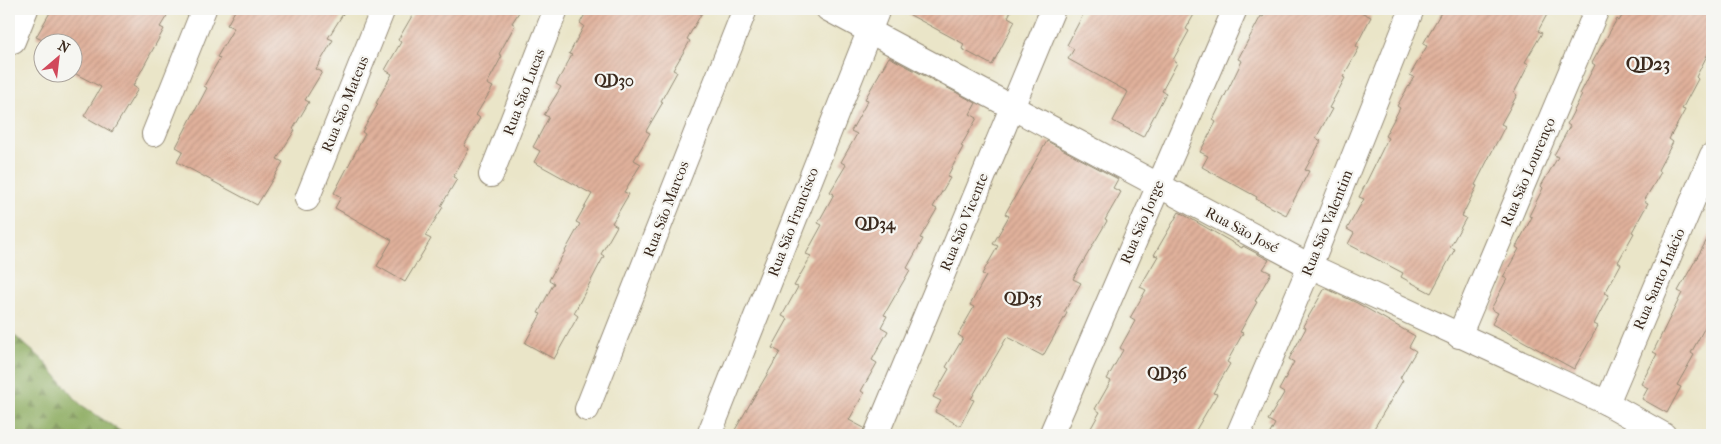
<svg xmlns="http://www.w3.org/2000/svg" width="1721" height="444" font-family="'IM FELL French Canon',serif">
	<defs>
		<pattern id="forest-firs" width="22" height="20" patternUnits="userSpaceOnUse" patternTransform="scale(1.25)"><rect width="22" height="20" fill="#8aaa5d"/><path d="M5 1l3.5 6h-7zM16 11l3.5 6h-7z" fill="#728b4c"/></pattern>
		<pattern id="building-hatch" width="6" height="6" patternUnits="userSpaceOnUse" patternTransform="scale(1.25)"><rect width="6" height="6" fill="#e0b19b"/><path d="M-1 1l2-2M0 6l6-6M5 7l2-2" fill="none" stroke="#c19885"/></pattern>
	</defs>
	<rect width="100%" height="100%" fill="#f6f6f2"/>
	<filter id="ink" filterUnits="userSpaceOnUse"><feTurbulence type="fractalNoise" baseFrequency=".02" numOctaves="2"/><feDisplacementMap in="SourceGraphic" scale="10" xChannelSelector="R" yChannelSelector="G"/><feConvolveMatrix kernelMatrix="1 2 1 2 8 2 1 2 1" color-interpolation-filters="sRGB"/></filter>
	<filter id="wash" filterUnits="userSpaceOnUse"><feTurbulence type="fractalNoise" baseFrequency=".0096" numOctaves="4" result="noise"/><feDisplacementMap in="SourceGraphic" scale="20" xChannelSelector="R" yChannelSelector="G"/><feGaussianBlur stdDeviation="1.12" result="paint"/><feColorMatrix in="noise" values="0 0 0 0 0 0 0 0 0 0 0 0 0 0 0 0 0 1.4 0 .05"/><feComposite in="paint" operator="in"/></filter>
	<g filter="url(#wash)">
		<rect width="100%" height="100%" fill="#eae5c8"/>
		<path fill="url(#forest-firs)" stroke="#626a3e" d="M9,331L42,359L80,404L126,435H9Z"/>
		<g id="blocks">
			<g fill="url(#building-hatch)">
				<path d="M52,9H171L160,27L164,29L133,86L138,89L112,132L84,116L101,87L72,72V42H43L44,41L36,37Z"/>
				<path d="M236,9H346L328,38L333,40L316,69L322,72L305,100L309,102L293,129L295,130L277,159L283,162L257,205L177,162L183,151L176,147L207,88L204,86L220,58L217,57L234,28L227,25Z"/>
				<path d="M416,9H521L512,23L515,25L499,54L502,56L487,84L493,87L476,115L480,118L464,146L469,149L453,177L457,179L441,206L443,207L425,236L431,239L405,282L377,266L392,240L335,208L341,197L334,193L365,134L362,132L378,104L376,103L392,74L385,70L401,42L398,40Z"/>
				<path d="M588,9H704L687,39L690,41L673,70L677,72L661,101L663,102L646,131L650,133L634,160L641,164L624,192L629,194L612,223L617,226L601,254L604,256L574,313L578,316L554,359L525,343L541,314L538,313L554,283L549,280L580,224L576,222L592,194L534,162L540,151L533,147L549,117L544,115L561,87L556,84L572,55L569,54L584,26L580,23Z"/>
				<path d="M899,9H1012L1008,17L1015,21L992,65L962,49L964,44Z"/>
				<path d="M1086,9H1197L1186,29L1189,31L1173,60L1177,63L1162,91L1166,93L1143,137L1113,121L1128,92L1068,59L1074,49L1067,45Z"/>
				<path d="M1268,9H1355L1371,17L1356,46L1359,48L1343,77L1345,78L1329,108L1332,109L1316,138L1321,141L1305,170L1309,171L1286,215L1256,199L1257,197L1202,167L1208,156L1200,152L1216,122L1213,120L1242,61L1238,59L1261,16L1263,17Z"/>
				<path d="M1443,9H1550L1538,31L1542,33L1525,62L1529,64L1514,93L1517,95L1501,124L1505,126L1475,185L1477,186L1462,216L1466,218L1450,247L1455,249L1431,293L1401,277L1403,273L1348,244L1354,233L1347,229L1364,199L1359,197L1388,138L1385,136L1400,108L1397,106L1414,77L1410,75L1427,46L1423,44Z"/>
				<path d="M1626,9H1712V46L1696,77L1698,79L1682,109L1685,110L1669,139L1673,142L1658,170L1661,172L1644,201L1648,203L1632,232L1634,233L1618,262L1621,264L1605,293L1609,295L1594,324L1598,326L1574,369L1492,324L1498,313L1491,309L1507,279L1503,277L1519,249L1516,247L1532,217L1529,216L1543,188L1541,186L1558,157L1554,155L1570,126L1567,124L1582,95L1580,94L1595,65L1592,63L1617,19L1619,21Z"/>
				<path d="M889,57L976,103L970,114L977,118L961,146L963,147L947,177L950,178L933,207L937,209L920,238L923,239L907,268L910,270L884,315L887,316L881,327L888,331L872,360L877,363L861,391L864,393L849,420L864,428L862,435H732L780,352L772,348L788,319L782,316L798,287L794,286L811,256L806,254L822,225L818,223L834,194L830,192L846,165L841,162L857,134L851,131L868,100L865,99Z"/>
				<path d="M1047,141L1118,179L1113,188L1121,192L1105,220L1107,221L1073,279L1081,283L1064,312L1067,313L1043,356L1007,337L971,399L974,400L960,426L935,412L941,401L933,397L949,369L946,367L963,338L958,335L974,307L970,305L986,276L982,274L998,246L993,244L1009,216L1005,214Z"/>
				<path d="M1179,212L1242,248L1243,246L1269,260L1263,269L1271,273L1255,301L1257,302L1240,332L1243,333L1227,362L1230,364L1213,393L1217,394L1193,435H1087L1100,412L1095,409L1111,381L1107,379L1123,350L1120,348L1135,321L1130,318L1146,290L1140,287L1158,256L1154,255Z"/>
				<path d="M1712,231V314L1691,353L1694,355L1677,385L1681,387L1667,413L1642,399L1648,388L1641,384L1657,354L1653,352L1682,293L1678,291Z"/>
				<path d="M1325,288L1357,303L1415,336L1409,347L1416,351L1400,378L1403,380L1370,435H1269L1275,424L1268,420L1284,393L1279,390L1294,362L1289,359L1306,328L1303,326Z"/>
			</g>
		</g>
	</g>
	<g filter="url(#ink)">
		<use href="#blocks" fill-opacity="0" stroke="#928873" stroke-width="1"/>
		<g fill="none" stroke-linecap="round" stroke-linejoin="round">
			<g stroke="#928873" stroke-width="26">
				<g id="minor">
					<path d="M828,9L1310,266L1607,403L1664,435"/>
					<path d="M13,41L26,9"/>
					<path d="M154,134L204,9"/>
					<path d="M491,175L556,9"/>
					<path d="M307,199L383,9"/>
					<path d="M1459,336L1597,9"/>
					<path d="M1607,403L1712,155"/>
					<path d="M587,409L745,9"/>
					<path d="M709,435L878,9"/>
					<path d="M876,435L1053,9"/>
					<path d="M1051,435L1235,9"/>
					<path d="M1238,435L1310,266L1412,9"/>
				</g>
			</g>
			<use href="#minor" stroke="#fff" stroke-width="24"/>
		</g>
	</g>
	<g text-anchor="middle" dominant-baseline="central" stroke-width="4.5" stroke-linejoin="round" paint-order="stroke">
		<g font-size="15" fill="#3b2a1e" stroke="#f6f6f2">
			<text transform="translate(524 92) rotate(-69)">Rua São Lucas</text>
			<text transform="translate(345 104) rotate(-68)">Rua São Mateus</text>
			<text transform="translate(1528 172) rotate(-67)">Rua São Lourenço</text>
			<text transform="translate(666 209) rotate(-69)">Rua São Marcos</text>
			<text transform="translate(793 222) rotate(-69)">Rua São Francisco</text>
			<text transform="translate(964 222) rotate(-68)">Rua São Vicente</text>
			<text transform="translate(1142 222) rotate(-67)">Rua São Jorge</text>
			<text transform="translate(1327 223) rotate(-68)">Rua São Valentim</text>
			<text transform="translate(1242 230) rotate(28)">Rua São José</text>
			<text transform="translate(1659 279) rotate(-67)">Rua Santo Inácio</text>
		</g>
		<g font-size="16" font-weight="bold" fill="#3b2a1e" stroke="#f6f6f2">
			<text x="614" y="80">QD30</text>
			<text x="875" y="223">QD34</text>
			<text x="1023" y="298">QD35</text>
			<text x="1167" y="373">QD36</text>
		</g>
		<g font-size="18" font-weight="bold" fill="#3b2a1e" stroke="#f6f6f2">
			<text x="1648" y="64">QD23</text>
		</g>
	</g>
	<rect width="1721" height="444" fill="none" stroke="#f6f6f2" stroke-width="30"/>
	<g transform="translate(58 58) rotate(28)"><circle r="24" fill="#f6f6f2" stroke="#aba49d"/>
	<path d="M0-4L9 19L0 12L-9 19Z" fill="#d1495b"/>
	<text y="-8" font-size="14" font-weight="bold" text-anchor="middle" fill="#3b2a1e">N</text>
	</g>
</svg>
